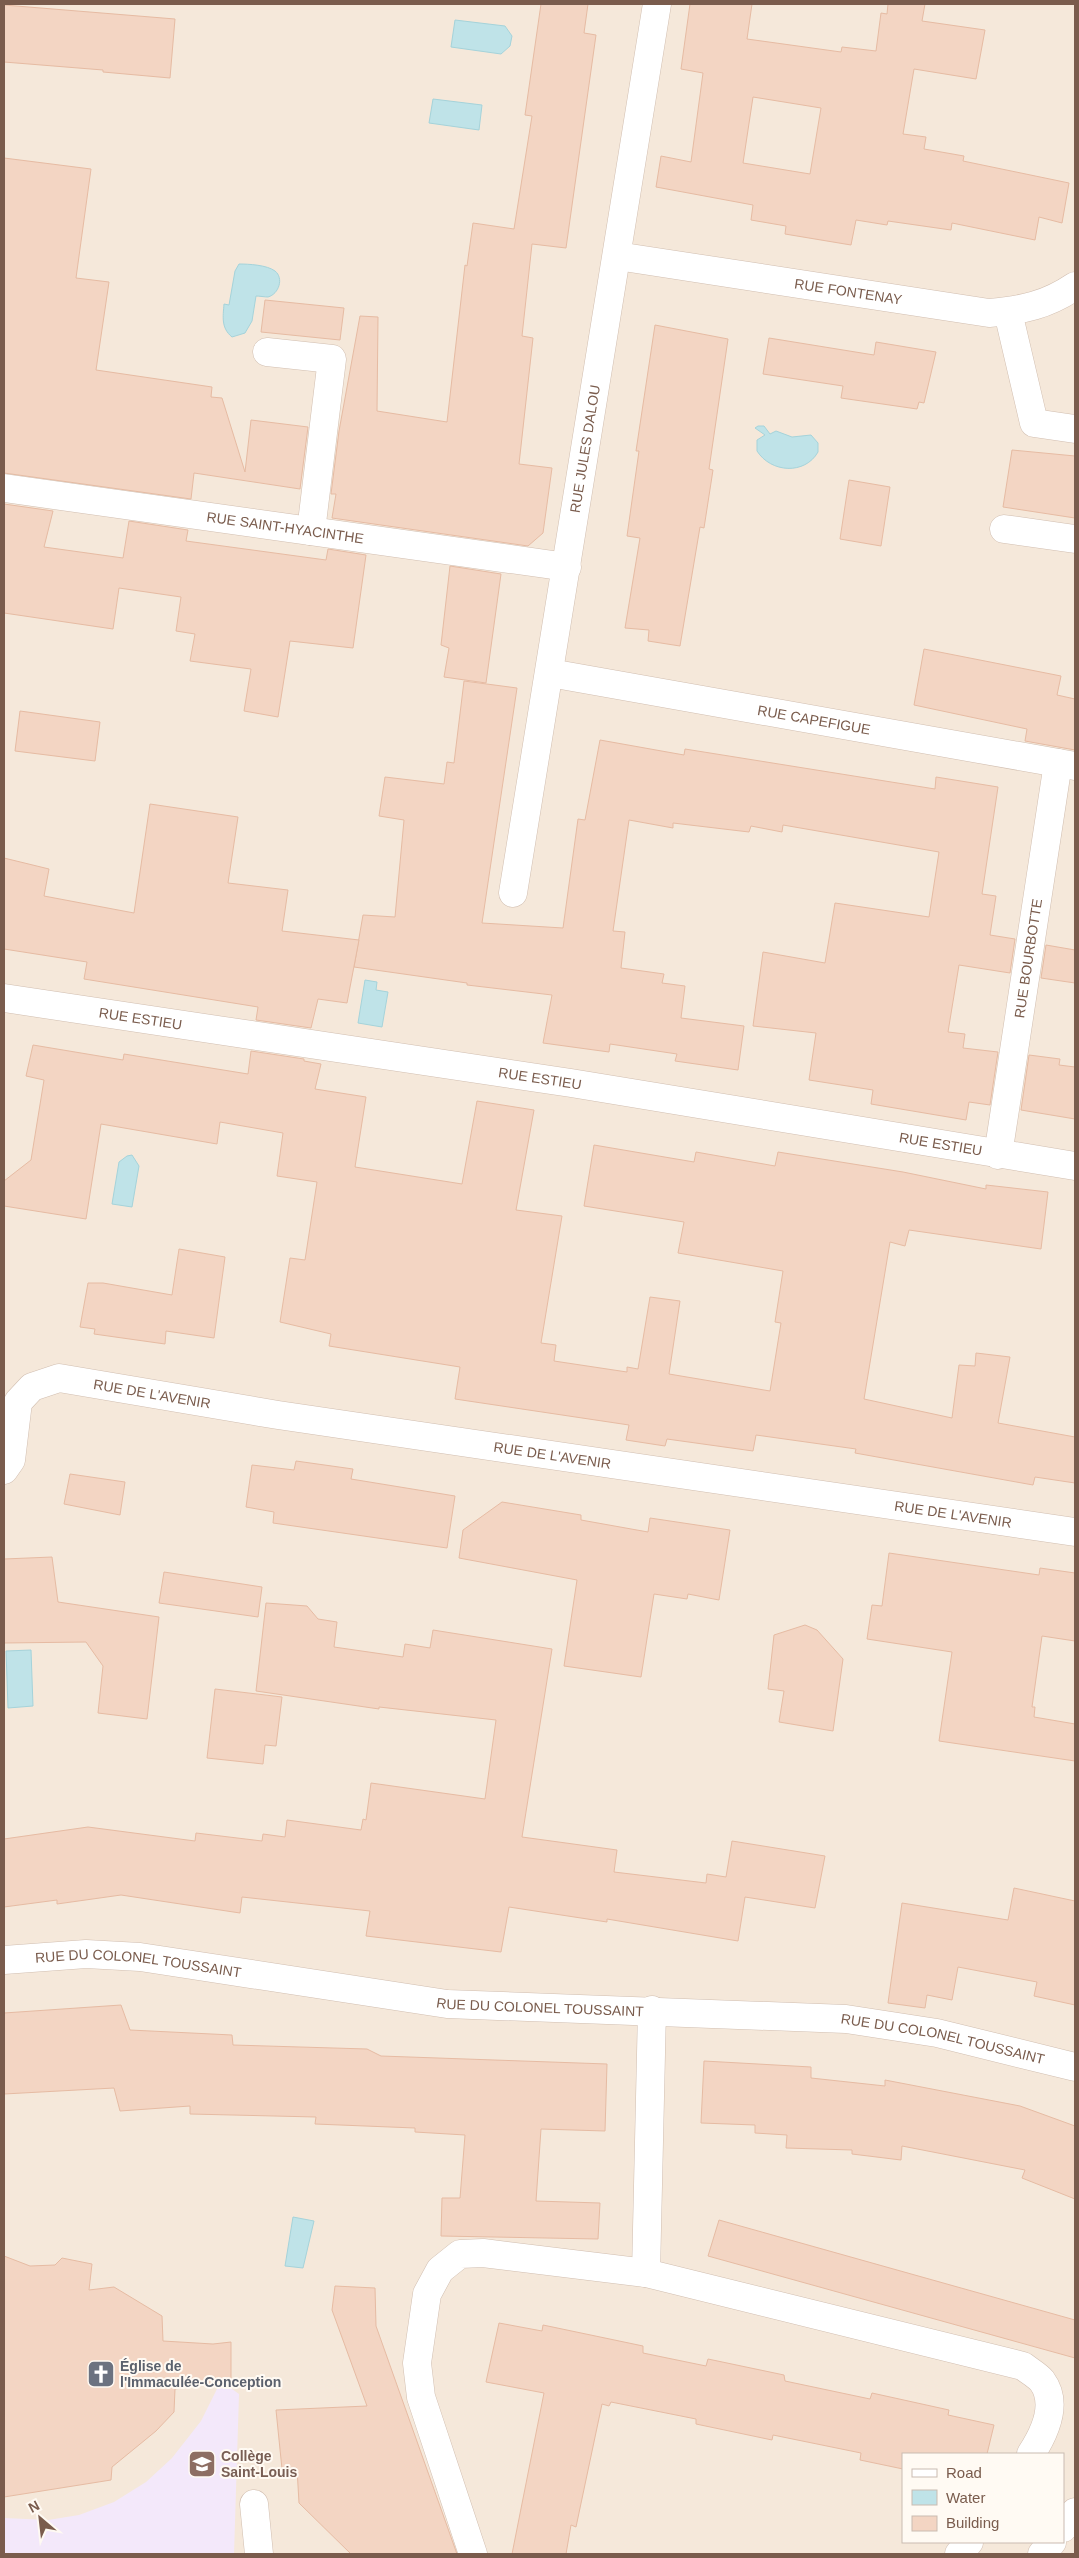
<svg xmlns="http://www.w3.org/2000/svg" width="1079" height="2558" font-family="Helvetica,sans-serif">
	<rect width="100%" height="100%" fill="#fdf6ec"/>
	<path fill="#f5e8da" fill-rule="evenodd" d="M4,4H1075V2554H4ZM903,2454H1063V2542H903Z"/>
	<path fill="#f3e8fa" d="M221,2381L239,2394L234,2554H4V2518L48,2520L79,2515L114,2502L146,2482L172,2458L201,2421Z"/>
	<g fill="#bfe3e8" stroke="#a5d3da">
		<path d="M455,20L505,26L512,36L510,46L501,54L451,47Z"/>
		<path d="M433,99L482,105L479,130L429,123Z"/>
		<path d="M239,264C249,264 267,265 275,271C284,278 279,294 268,297C265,297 259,296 256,296L252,321L245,333L232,337C221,328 223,317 224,304L229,305L235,271Z"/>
		<path d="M758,426H764L770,434L776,431L792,437L811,435L818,443V452C805,475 771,473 757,451V440L765,435L755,428Z"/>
		<path d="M365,980L377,982L376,990L388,992L382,1027L358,1023Z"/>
		<path d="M132,1155L139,1166L132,1207L112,1204L119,1162L127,1156Z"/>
		<path d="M31,1650L33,1706L8,1708L6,1651Z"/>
		<path d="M293,2217L314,2221L303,2268L285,2266Z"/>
	</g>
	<g fill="#f3d5c3" stroke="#e6bba3" fill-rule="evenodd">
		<path d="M541,4H588L584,33L596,35L566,248L532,244L522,336L533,338L519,464L552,468L543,533L528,546L332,518L336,494H331L339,431L360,316L378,317L377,411L447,422L465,265L467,266L473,223L514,229L532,116L525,115Z"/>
		<path d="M690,4H752L747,39L841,52L842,47L876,51L881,13L887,14L888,4H925L922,21L985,30L976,79L914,69L903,134L926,137L924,149L964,156L963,161L1069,183L1062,223L1039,217L1035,240L952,223L951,230L888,221L887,225L856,220L851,245L785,234L786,226L751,220L753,205L656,187L661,156L691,162L703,73L681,69ZM753,97L821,108L810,174L743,163Z"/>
		<path d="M4,5L175,19L170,78L103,72V70L4,62Z"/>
		<path d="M4,158L91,169L76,278L109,282L96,370L212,387L211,397L222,398L245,472L251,420L308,427L300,489L194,473L191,499L4,473Z"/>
		<path d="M265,300L344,308L340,340L261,332Z"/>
		<path d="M655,325L728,339L709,469L713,470L704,528L700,527L680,646L648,641L649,630L625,628L640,538L627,536L639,451H636Z"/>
		<path d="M769,338L874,355L876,342L936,352L924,403L919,402L917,409L841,398L843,386L763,374Z"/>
		<path d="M1012,450L1075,456V518L1003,507Z"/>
		<path d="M849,480L890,487L881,546L840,539Z"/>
		<path d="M4,504L53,511L44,547L123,558L129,521L188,530L186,541L326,560L328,549L366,555L353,648L290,641L278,717L244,711L251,669L190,661L195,634L176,631L181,597L119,588L113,629L4,613Z"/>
		<path d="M450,566L501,574L486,683L444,677L449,648L441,645Z"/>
		<path d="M924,649L1061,676L1057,695L1075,699V750L1025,741L1027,729L914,705Z"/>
		<path d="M464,681L517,688L482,923L563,928L578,819L585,820L600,740L684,755L685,749L935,789L936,777L998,787L982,894L996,896L990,935L1015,939L1010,973L959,965L948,1032L965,1034L963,1048L998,1052L990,1105L969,1102L966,1120L871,1104L873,1090L809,1080L816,1033L753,1026L763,952L825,963L835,903L929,917L939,852L783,825L782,832L751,826L749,832L673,823V828L629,820L613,931L625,932L621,968L664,974L662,983L685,986L681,1018L744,1026L738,1070L675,1061L677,1054L610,1044L609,1052L543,1043L552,995L467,985V983L354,967L363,915L395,917L404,820L379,816L385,777L444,784L447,762L454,763Z"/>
		<path d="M20,711L100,722L95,761L15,751Z"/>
		<path d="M150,804L238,817L228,883L288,890L282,931L359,940L347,1003L318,999L311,1028L256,1020L258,1007L84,979L87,962L4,949V858L49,869L44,896L134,913Z"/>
		<path d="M1046,945L1075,950V983L1041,978Z"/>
		<path d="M33,1045L123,1060L124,1054L248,1074L251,1051L304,1059V1061L321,1064L315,1089L366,1097L355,1167L462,1184L477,1101L534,1110L516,1210L562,1216L541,1343L556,1345L554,1361L627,1372V1367L638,1369L650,1297L680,1301L669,1374L770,1391L781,1323L775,1322L783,1271L678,1253L684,1222L584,1206L594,1145L694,1162L696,1152L775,1166L778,1152L903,1172L986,1189V1185L1048,1192L1041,1249L909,1230L905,1246L890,1242L864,1399L952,1418L959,1365L975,1366L976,1353L1010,1357L998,1423L1075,1437V1483L1035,1477L1033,1485L855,1453L856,1449L756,1435L753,1451L667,1439L665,1446L626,1440L629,1425L455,1399L460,1367L329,1346L331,1334L280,1322L290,1258L305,1260L317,1182L277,1176L283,1133L220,1122L217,1144L101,1124L86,1219L4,1206V1181L31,1160L44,1080L26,1076Z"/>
		<path d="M1029,1055L1060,1059L1059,1065L1075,1067V1119L1021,1110Z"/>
		<path d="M179,1249L225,1257L214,1338L166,1331L165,1344L94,1334L95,1329L80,1327L88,1283H103L172,1295Z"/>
		<path d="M296,1461L353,1469L351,1479L455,1496L447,1548L273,1523L274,1512L246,1507L252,1465L294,1470Z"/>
		<path d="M70,1474L125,1482L120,1515L64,1504Z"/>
		<path d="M502,1502L581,1515V1520L648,1532L650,1518L730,1530L719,1600L688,1594L687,1599L654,1594L641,1677L564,1666L577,1580L459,1558L463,1530Z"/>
		<path d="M889,1553L1039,1575L1040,1568L1075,1573V1641L1042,1636L1032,1707H1035L1034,1717L1075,1724V1761L939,1741L952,1652L867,1639L872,1605L882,1606Z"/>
		<path d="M52,1557L58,1602L159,1617L147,1719L98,1713L103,1666L86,1642L4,1643V1559Z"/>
		<path d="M164,1572L262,1587L258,1617L159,1603Z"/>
		<path d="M266,1603L307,1606L318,1619L337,1622L334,1647L403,1657L405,1644L430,1648L433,1630L552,1649L522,1837L617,1850L614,1872L706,1883L707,1874L726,1877L732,1841L825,1856L815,1908L745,1897L738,1941L607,1919V1922L509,1907L501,1952L366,1936L370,1911L242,1897L240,1913L121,1895L57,1904V1900L4,1907V1839L88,1827L195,1841L196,1833L262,1841L263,1834L285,1837L287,1820L361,1830L363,1819L366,1820L371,1783L485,1799L496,1720L379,1707V1709L256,1691Z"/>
		<path d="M805,1625L817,1630L843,1659L833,1731L779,1722L784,1691L768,1689L774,1635Z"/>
		<path d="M215,1689L282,1697L276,1746L265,1745L263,1764L207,1758Z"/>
		<path d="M1014,1888L1075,1901V2005L1034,1996L1037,1982L958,1967L952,2000L927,1995L925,2008L888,2003L902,1903L1008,1920Z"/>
		<path d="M121,2005L130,2030L232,2035L233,2045L367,2049L381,2056L607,2064L605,2131L541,2129L536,2201L600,2203L598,2239L441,2236L442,2198H460L465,2135L415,2132V2128L315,2124L316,2117L190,2114V2106L120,2111L114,2088L4,2094V2013Z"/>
		<path d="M704,2061L811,2067V2078L885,2086V2080L1020,2106L1075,2126V2199L1022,2178L1025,2170L902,2146L901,2160L852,2154V2150L786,2148L787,2135L755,2133V2125L701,2123Z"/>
		<path d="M719,2220L1075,2320V2358L708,2256Z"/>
		<path d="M4,2256L30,2266L55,2265L62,2258L92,2264L89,2290L114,2287L162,2316L163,2341L213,2344L231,2342V2380L175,2389L174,2412L156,2431L112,2467L111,2480L4,2497Z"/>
		<path d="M335,2286L375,2288L376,2326L457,2554H351L299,2503L297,2468L282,2469L276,2410L367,2406L332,2310Z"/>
		<path d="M499,2323L542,2331L543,2325L643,2346V2353L706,2366L708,2359L784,2375L785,2381L870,2399L872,2393L949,2410L948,2415L994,2425L987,2454H903V2469L860,2460L861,2453L773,2435L772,2440L696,2424V2419L611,2402L609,2406L602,2404L576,2527L571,2525L566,2554H512L544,2393L486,2382Z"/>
	</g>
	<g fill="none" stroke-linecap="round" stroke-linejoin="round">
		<g stroke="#d1beb0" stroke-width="29">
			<g id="minor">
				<path id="s1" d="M617,256L989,313C1023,310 1047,305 1075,286"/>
				<path d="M1008,312L1034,423L1075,429"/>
				<path d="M267,352L332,359L311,531"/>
				<path id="s2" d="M4,488L567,567"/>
				<path d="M1004,529L1075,539"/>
				<path id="s3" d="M550,673L1075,766"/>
				<path id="s4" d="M513,893L657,4"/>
				<path id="s5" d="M4,998L571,1083L1075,1166"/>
				<path id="s6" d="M998,1155L1058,763"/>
				<path id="s7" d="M4,1470L11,1460L18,1402L32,1387L59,1378L278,1415L1075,1532"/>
				<path id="s8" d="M4,1960L86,1954L140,1957L447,2004L846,2019L937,2033L1075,2067"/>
				<path d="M646,2273L652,2010"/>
				<path d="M254,2504L259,2554"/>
				<path d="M1063,2528L1075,2512"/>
				<path d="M473,2554L421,2397L417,2363L427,2294L440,2270L460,2254L483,2253L646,2273L1023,2366C1029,2371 1037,2375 1042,2381C1059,2404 1044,2434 1031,2454"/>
				<path d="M959,2554L969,2542"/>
				<path d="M1042,2554L1052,2542"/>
			</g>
		</g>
		<use href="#minor" stroke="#fff" stroke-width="28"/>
	</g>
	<defs>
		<g id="church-square" transform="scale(1.4375)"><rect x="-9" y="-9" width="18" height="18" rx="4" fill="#6b7280" stroke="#fffaf3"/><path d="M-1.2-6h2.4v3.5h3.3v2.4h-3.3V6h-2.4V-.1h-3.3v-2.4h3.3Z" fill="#fff"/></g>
		<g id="school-square" transform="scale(1.4375)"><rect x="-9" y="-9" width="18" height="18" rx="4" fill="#8d6e63" stroke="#fffaf3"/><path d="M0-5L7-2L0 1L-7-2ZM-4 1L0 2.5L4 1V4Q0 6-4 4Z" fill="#fff"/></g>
	</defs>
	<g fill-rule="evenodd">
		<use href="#church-square" x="101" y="2374"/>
		<use href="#school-square" x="202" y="2464"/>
	</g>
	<g text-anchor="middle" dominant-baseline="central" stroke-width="4" stroke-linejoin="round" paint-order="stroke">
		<g font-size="14" fill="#7a5c4d" stroke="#fffaf3">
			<text stroke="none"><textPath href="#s1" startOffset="234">RUE FONTENAY</textPath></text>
			<text stroke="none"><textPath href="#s4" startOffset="450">RUE JULES DALOU</textPath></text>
			<text stroke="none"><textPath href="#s2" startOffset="284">RUE SAINT-HYACINTHE</textPath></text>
			<text stroke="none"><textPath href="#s3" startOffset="268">RUE CAPEFIGUE</textPath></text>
			<text stroke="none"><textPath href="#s6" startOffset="199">RUE BOURBOTTE</textPath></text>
			<text stroke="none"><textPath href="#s5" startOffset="138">RUE ESTIEU</textPath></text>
			<text stroke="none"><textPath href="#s5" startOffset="542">RUE ESTIEU</textPath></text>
			<text stroke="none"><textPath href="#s5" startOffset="948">RUE ESTIEU</textPath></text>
			<text stroke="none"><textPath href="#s7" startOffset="214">RUE DE L'AVENIR</textPath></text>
			<text stroke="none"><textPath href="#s7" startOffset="619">RUE DE L'AVENIR</textPath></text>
			<text stroke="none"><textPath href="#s7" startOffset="1024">RUE DE L'AVENIR</textPath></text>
			<text stroke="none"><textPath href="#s8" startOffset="135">RUE DU COLONEL TOUSSAINT</textPath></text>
			<text stroke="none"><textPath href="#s8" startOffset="540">RUE DU COLONEL TOUSSAINT</textPath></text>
			<text stroke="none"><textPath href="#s8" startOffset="945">RUE DU COLONEL TOUSSAINT</textPath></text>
		</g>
		<g font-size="14" font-weight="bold" fill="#5b616d" stroke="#fffaf3" text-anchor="start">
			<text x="120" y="2366">Église de<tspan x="120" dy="16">l'Immaculée-Conception</tspan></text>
		</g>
		<g font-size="14" font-weight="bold" fill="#785e54" stroke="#fffaf3" text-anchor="start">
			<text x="221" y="2456">Collège<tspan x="221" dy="16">Saint-Louis</tspan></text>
		</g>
	</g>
	<rect width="1079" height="2558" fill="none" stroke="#7a5c4d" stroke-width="10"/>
	<rect x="902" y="2453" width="162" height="90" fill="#fffaf3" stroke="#cabbb1"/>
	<rect x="912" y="2469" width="25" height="8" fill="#ffffff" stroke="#cabbb1"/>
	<text x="946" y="2478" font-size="15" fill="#7a5c4d">Road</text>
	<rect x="912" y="2490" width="25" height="15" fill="#bfe3e8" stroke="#cabbb1"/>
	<text x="946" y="2503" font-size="15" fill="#7a5c4d">Water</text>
	<rect x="912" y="2516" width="25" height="15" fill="#f3d5c3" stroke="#cabbb1"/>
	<text x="946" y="2528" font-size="15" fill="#7a5c4d">Building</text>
	<g transform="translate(40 2518) rotate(332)" stroke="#fffaf3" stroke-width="4" paint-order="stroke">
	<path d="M0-4L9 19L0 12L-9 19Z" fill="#7a5c4d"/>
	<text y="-8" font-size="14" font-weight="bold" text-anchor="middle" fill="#7a5c4d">N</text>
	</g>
</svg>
